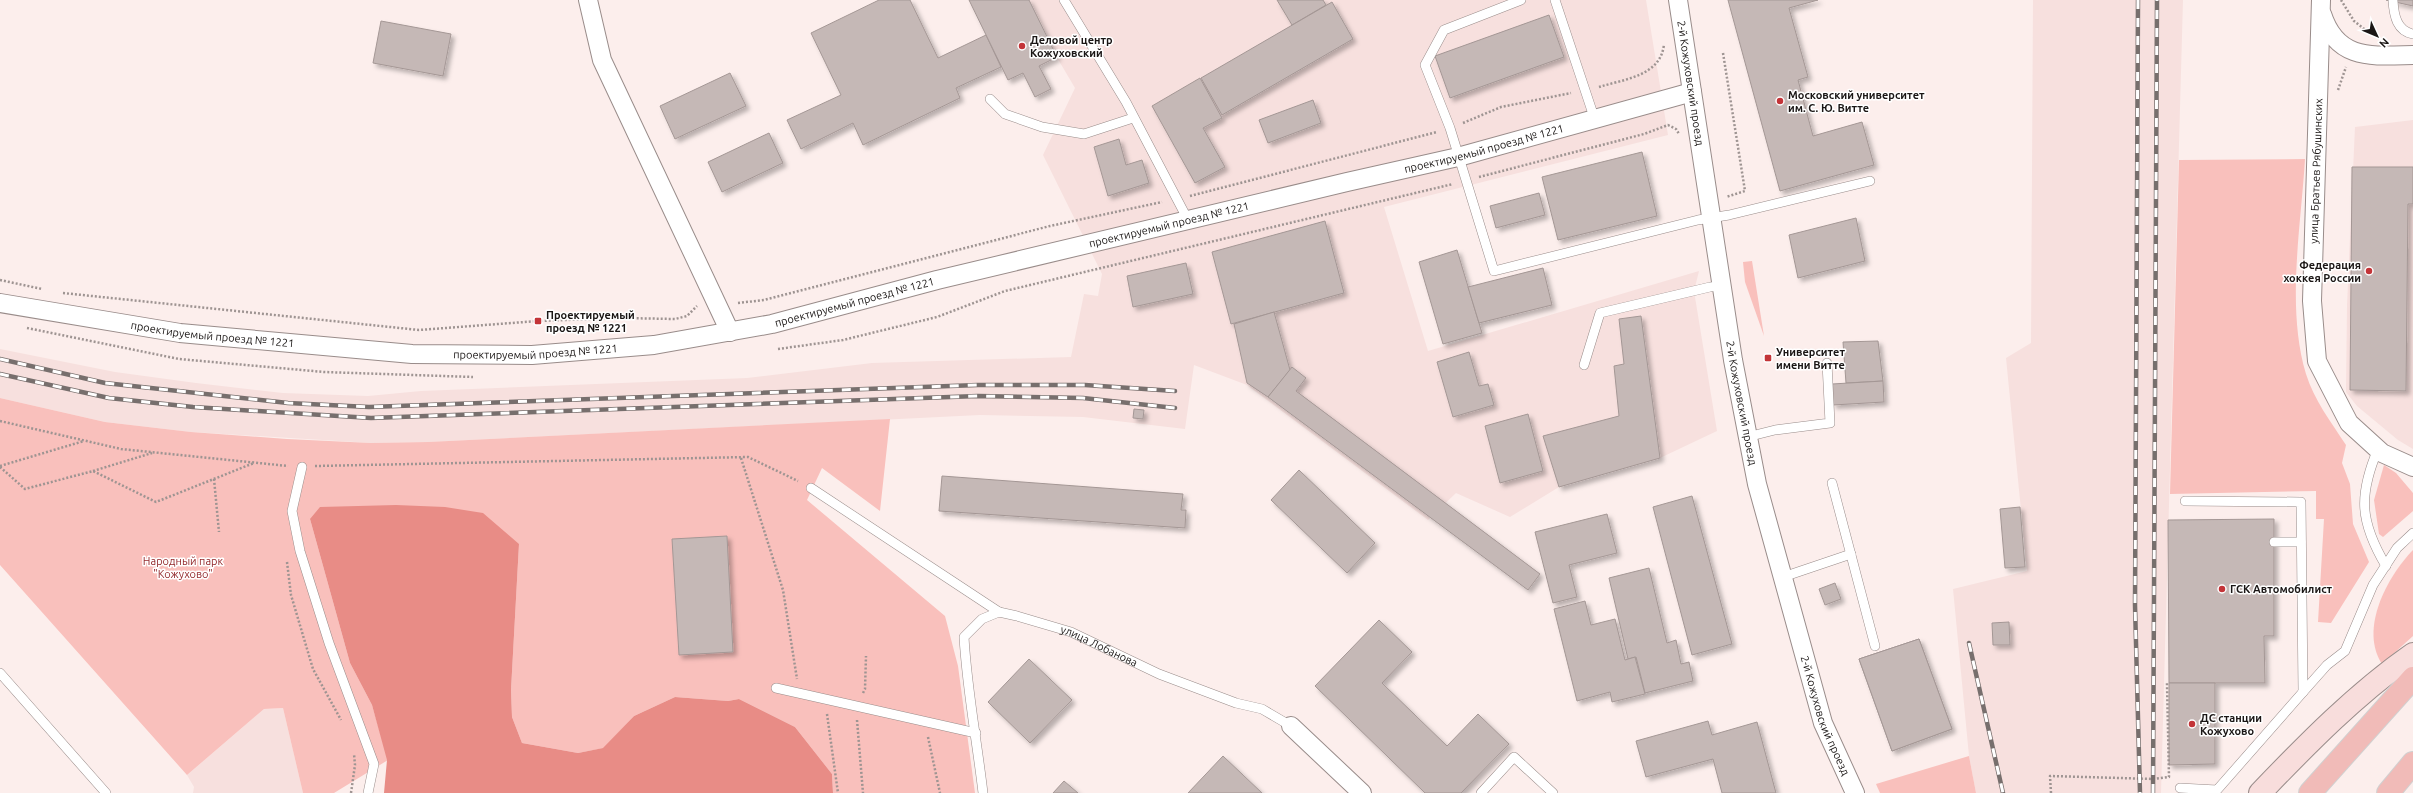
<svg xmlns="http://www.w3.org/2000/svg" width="2413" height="793" font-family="Ubuntu,sans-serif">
	<defs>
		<filter id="shadow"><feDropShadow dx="3.5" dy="3.5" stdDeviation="2" flood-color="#0004"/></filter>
	</defs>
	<rect width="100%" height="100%" fill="#fceeec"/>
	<g fill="#f7e0de">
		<path d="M1023,0H1646L1668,135L1384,207L1428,351L1699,271L1694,291L1717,431L1660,458L1559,487L1510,517L1456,493L1428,520L1247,385L1194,365L1185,429L1083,417L980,415L428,442L371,443L191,432L105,422L0,398V349L115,372L196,383L283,393L368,396L421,391L747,378L872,363L1071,357L1084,294L1098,296L1102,274L1043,155L1075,88Z"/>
		<path d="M2033,0H2183L2161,793H1976L1969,756L1953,589L2027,571L2006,358L2031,343Z"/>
		<path d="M2413,120V449L2398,440L2357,406L2346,392L2347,306L2355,127Z"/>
		<path d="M283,708L303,793H193L194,787L187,775L264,709Z"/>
	</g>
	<g fill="#f9c0bc">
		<path d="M2305,159C2301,227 2286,308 2306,374C2314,400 2331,422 2346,445L2342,463L2350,484L2353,524L2369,562L2331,623L2318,622L2324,519H2316V491L2170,494L2179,160Z"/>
		<path d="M1752,261L1764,336L1745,282L1743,262Z"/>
		<path d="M0,398L105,422L191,432L287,439L371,443L428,442L890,419L880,511L822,468L807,500L945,616L958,666L975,793H833L832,774L795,727L739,699L728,701L675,697L634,716L604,748L578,753L522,743L512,717L511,690L519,544L310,519L350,663L372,705L388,760L334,793H303L283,708L264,709L187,775L0,565Z"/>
		<path d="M2384,465L2396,473L2413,493V511L2383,537L2379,534L2374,500Z"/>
		<path d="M2413,550V636L2382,664C2359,629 2387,577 2413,550Z"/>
		<path d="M1969,756L1976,793H1880L1876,784Z"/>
	</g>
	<path fill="#e88c86" d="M396,505L445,507L483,513L519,544L511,690L512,717L522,743L578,753L603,748L634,716L675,697L728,701L739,699L795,727L832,774L833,793H384L387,760L372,705L350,663L310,519L320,507Z"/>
	<g fill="#c5b8b6" stroke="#a49795" filter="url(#shadow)">
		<path d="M879,0H910L938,58L986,35L1001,67L956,88L960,98L863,145L853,123L801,149L787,120L841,95L811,33Z"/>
		<path d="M969,0H1029L1057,57L1039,66L1051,89L1035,97L1023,73L1008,80Z"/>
		<path d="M1277,0H1323L1326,5L1292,25Z"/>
		<path d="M1728,0H1818L1789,8L1808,77L1798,80L1813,136L1862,122L1874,165L1780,191Z"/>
		<path d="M2386,0H2413V6Z"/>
		<path d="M1332,2L1353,39L1222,115L1201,78Z"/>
		<path d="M1549,15L1564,57L1450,98L1435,56Z"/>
		<path d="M381,21L451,34L443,76L373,63Z"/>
		<path d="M730,73L746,106L675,139L660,106Z"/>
		<path d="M1200,78L1222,118L1203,128L1225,167L1195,183L1152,106Z"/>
		<path d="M1313,100L1321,123L1268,143L1259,120Z"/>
		<path d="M769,133L783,163L722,192L708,162Z"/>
		<path d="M1119,139L1126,165L1142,160L1149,183L1108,196L1094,147Z"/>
		<path d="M1642,152L1657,216L1558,240L1542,177Z"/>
		<path d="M2352,167H2413V204H2408L2406,391L2350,390Z"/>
		<path d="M1539,193L1545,215L1496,228L1490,206Z"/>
		<path d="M1856,218L1865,261L1798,278L1789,235Z"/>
		<path d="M1325,221L1344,293L1231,324L1212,252Z"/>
		<path d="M1457,250L1482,333L1443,344L1419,262Z"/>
		<path d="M1186,263L1193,294L1133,307L1127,276Z"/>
		<path d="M1543,268L1552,305L1479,323L1468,287Z"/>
		<path d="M1274,312L1290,370L1268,397L1247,383L1234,324Z"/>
		<path d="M1641,316L1660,458L1559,487L1543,436L1619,416L1614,366L1624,364L1619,319Z"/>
		<path d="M1878,341L1883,381L1846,383L1843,342Z"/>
		<path d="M1469,352L1479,386L1488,384L1494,405L1453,417L1437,362Z"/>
		<path d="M1292,367L1306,378L1296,391L1540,574L1528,590L1268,397Z"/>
		<path d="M1883,381L1884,402L1833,405L1832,384Z"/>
		<path d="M1134,409L1144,410L1143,419L1133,418Z"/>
		<path d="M1528,414L1543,471L1500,483L1485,426Z"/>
		<path d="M1299,470L1375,543L1347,573L1271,500Z"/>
		<path d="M942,476L1183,494L1181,510H1186L1185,528L939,511Z"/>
		<path d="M1692,496L1732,644L1692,655L1653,507Z"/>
		<path d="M2020,507L2025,567L2005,568L2000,509Z"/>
		<path d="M1607,514L1617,553L1569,565L1577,597L1553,603L1535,532Z"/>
		<path d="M2274,519V636H2264L2265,683H2169L2168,520Z"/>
		<path d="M727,536L733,652L679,655L672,539Z"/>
		<path d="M1649,568L1667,643L1676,640L1681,664L1689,662L1693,681L1645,693L1636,657L1628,659L1609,578Z"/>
		<path d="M1835,583L1841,599L1825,605L1819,589Z"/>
		<path d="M1585,601L1591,625L1615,619L1625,660L1635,657L1645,694L1612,702L1610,692L1577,701L1554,609Z"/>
		<path d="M1379,620L1412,652L1382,683L1447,746L1478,714L1509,744L1461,793H1425L1315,686Z"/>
		<path d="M2009,622L2010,645H1993L1992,623Z"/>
		<path d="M1919,639L1952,729L1892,751L1859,659Z"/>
		<path d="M1919,639L1952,729L1892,751L1859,659Z"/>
		<path d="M1029,659L1072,700L1030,743L988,702Z"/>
		<path d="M2169,683H2215V764L2169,765Z"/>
		<path d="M1708,721L1712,735L1757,722L1776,793H1722L1713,759L1646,777L1636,741Z"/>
		<path d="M1223,756L1262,793H1188Z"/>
		<path d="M1064,781L1078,793H1053Z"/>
	</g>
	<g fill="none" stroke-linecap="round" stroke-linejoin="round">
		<g stroke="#998c8a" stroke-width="10">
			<g id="service">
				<path d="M1064,0L1126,102L1188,220"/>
				<path d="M1521,0L1444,30L1425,65L1450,128L1494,271L1698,220L1729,215L1870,181"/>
				<path d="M1555,0L1595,120"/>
				<path d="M2393,1C2394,16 2397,31 2413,34"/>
				<path d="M990,99L1005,114L1042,127L1084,134L1133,118"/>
				<path d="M1584,365L1600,313L1710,287L1721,286"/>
				<path d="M1747,437L1775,430L1830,423L1827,363"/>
				<path d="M2378,449C2358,496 2360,522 2386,566"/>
				<path d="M302,467L292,511L300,551L329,643L374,764L368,793"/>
				<path d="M1832,483L1875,646"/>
				<path d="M811,488L999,612"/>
				<path d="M2185,501L2301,502L2303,692"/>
				<path d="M2274,542H2301"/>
				<path d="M1783,577L1851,554"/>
				<path d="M0,673L106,793"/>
				<path d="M776,688L976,733"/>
				<path d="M2180,788L2217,790L2303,692L2327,665L2345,651L2373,585L2397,548L2413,533"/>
				<path id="s1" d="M983,793C977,741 967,690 964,637L982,619L999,612L1017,616L1071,632L1159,674L1236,703L1262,709L1291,726"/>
				<path d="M1481,793L1514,757L1553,793"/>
			</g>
		</g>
		<g stroke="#998c8a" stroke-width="20">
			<g id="minor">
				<path d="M588,0L602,60L730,332"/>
				<path id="s2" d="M1678,0L1733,360L1757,484L1823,723L1855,793"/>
				<path d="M2321,0L2312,301L2317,361L2349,423L2382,453L2413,467"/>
				<path d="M2322,14C2337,61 2372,56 2413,55"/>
				<path id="s3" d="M0,303L180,333L412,354L532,355L654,345L772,324L937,280L1347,182L1458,157L1692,92"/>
				<path d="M1291,726L1362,793"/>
			</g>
		</g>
		<g stroke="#998c8a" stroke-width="24">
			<path id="secondary" d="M2260,793C2307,744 2357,693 2413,654"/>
		</g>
		<g stroke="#d1d0d0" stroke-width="24">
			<g id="primary">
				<path d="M2310,793L2413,678"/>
				<path d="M2388,793L2413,763"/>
			</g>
		</g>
		<g stroke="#9e9492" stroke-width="2.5" stroke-dasharray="2 2" stroke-linecap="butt">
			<path d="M2341,0L2354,21L2372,35"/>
			<path d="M1723,53L1745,191L1726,197"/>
			<path d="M1599,87C1625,79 1661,76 1664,44"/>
			<path d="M2338,90L2346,67"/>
			<path d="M1463,123L1501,107L1571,93"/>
			<path d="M1479,177L1644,134L1668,125L1676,129L1679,134"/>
			<path d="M1190,196L1437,132"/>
			<path d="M0,280L42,289"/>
			<path d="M63,293L419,330L538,321L622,318L675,319L687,316L697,306"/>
			<path d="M738,303L764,300L1050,226L1162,202"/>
			<path d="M27,328L179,359L324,372L473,377"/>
			<path d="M778,349L843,340L937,317L1005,291L1453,184"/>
			<path d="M0,421L121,449L288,466"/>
			<path d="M741,458L783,590L797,679"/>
			<path d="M0,466L84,441"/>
			<path d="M315,466L748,457L798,481"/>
			<path d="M0,467L25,489L93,471L156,502L254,463"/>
			<path d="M93,471L152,453"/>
			<path d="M214,479L219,532"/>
			<path d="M287,562L291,595L313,669L341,720"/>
			<path d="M863,693L865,689L866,656"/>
			<path d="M827,714L838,793"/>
			<path d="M857,720L863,793"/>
			<path d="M928,737L940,793"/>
			<path d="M351,793L355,765L354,754"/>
			<path d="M2051,793L2050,776L2154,779L2169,777L2167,683"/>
		</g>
		<use href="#service" stroke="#fff" stroke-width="9"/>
		<use href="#minor" stroke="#fff" stroke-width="18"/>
		<use href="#secondary" stroke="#f8dddc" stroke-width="22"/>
		<use href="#primary" stroke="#f1bbb8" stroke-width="22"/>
		<g stroke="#776f6d" stroke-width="4.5">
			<g id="rail">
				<path d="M2138,0L2135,605L2140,793"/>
				<path d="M0,359L105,383L288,403L369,407L978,385H1085L1175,391"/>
				<path d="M0,374L109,398L193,407L371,418L978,396L1083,398L1175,408"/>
				<path d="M1969,643L2003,793"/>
				<path d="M2153,793L2157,0"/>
			</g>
		</g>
		<use href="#rail" stroke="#fff" stroke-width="3" stroke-dasharray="9" stroke-linecap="butt"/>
	</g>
	<g fill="#c33438" stroke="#fff" stroke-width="1.5">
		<circle cx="1022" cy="46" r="4"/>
		<circle cx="1780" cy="101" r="4"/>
		<circle cx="2369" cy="271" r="4"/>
		<rect x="534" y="317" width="8" height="8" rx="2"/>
		<rect x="1764" y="354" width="8" height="8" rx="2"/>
		<circle cx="2222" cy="589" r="4"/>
		<circle cx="2192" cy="724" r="4"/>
	</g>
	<g text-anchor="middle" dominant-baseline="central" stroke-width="3" stroke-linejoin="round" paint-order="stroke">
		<g font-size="11" font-weight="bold" fill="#1a1615" stroke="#fff" text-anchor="start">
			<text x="1030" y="40">Деловой центр<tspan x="1030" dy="13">Кожуховский</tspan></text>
			<text x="1788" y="95">Московский университет<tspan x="1788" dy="13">им. С. Ю. Витте</tspan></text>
			<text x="2361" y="265" text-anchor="end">Федерация<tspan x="2361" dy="13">хоккея России</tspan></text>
			<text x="546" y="315">Проектируемый<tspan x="546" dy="13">проезд № 1221</tspan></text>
			<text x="1776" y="352">Университет<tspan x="1776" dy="13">имени Витте</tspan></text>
			<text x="2230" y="589">ГСК Автомобилист</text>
			<text x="2200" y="718">ДС станции<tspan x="2200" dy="13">Кожухово</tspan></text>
		</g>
		<g font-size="11" fill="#1a1615" stroke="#fff">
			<text stroke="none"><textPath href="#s2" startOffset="84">2-й Кожуховский проезд</textPath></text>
			<text stroke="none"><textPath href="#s3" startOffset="1511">проектируемый проезд № 1221</textPath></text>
			<text transform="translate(2316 171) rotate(-88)">улица Братьев Рябушинских</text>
			<text stroke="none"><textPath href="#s3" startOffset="1187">проектируемый проезд № 1221</textPath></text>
			<text stroke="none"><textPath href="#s3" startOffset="863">проектируемый проезд № 1221</textPath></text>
			<text stroke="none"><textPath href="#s3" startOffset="215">проектируемый проезд № 1221</textPath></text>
			<text stroke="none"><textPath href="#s3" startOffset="539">проектируемый проезд № 1221</textPath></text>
			<text stroke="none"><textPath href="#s2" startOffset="408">2-й Кожуховский проезд</textPath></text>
			<text stroke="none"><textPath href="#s1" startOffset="307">улица Лобанова</textPath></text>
			<text stroke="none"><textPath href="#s2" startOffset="732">2-й Кожуховский проезд</textPath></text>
		</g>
		<g font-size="11" fill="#92272a" stroke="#fff">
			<text x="183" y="561">Народный парк<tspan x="183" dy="13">"Кожухово"</tspan></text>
		</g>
	</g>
	<g transform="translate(2377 36) rotate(134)" stroke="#ffffff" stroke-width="3" paint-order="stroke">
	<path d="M0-3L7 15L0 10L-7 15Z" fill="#1a1615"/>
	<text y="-6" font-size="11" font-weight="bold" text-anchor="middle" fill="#1a1615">N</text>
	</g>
</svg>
